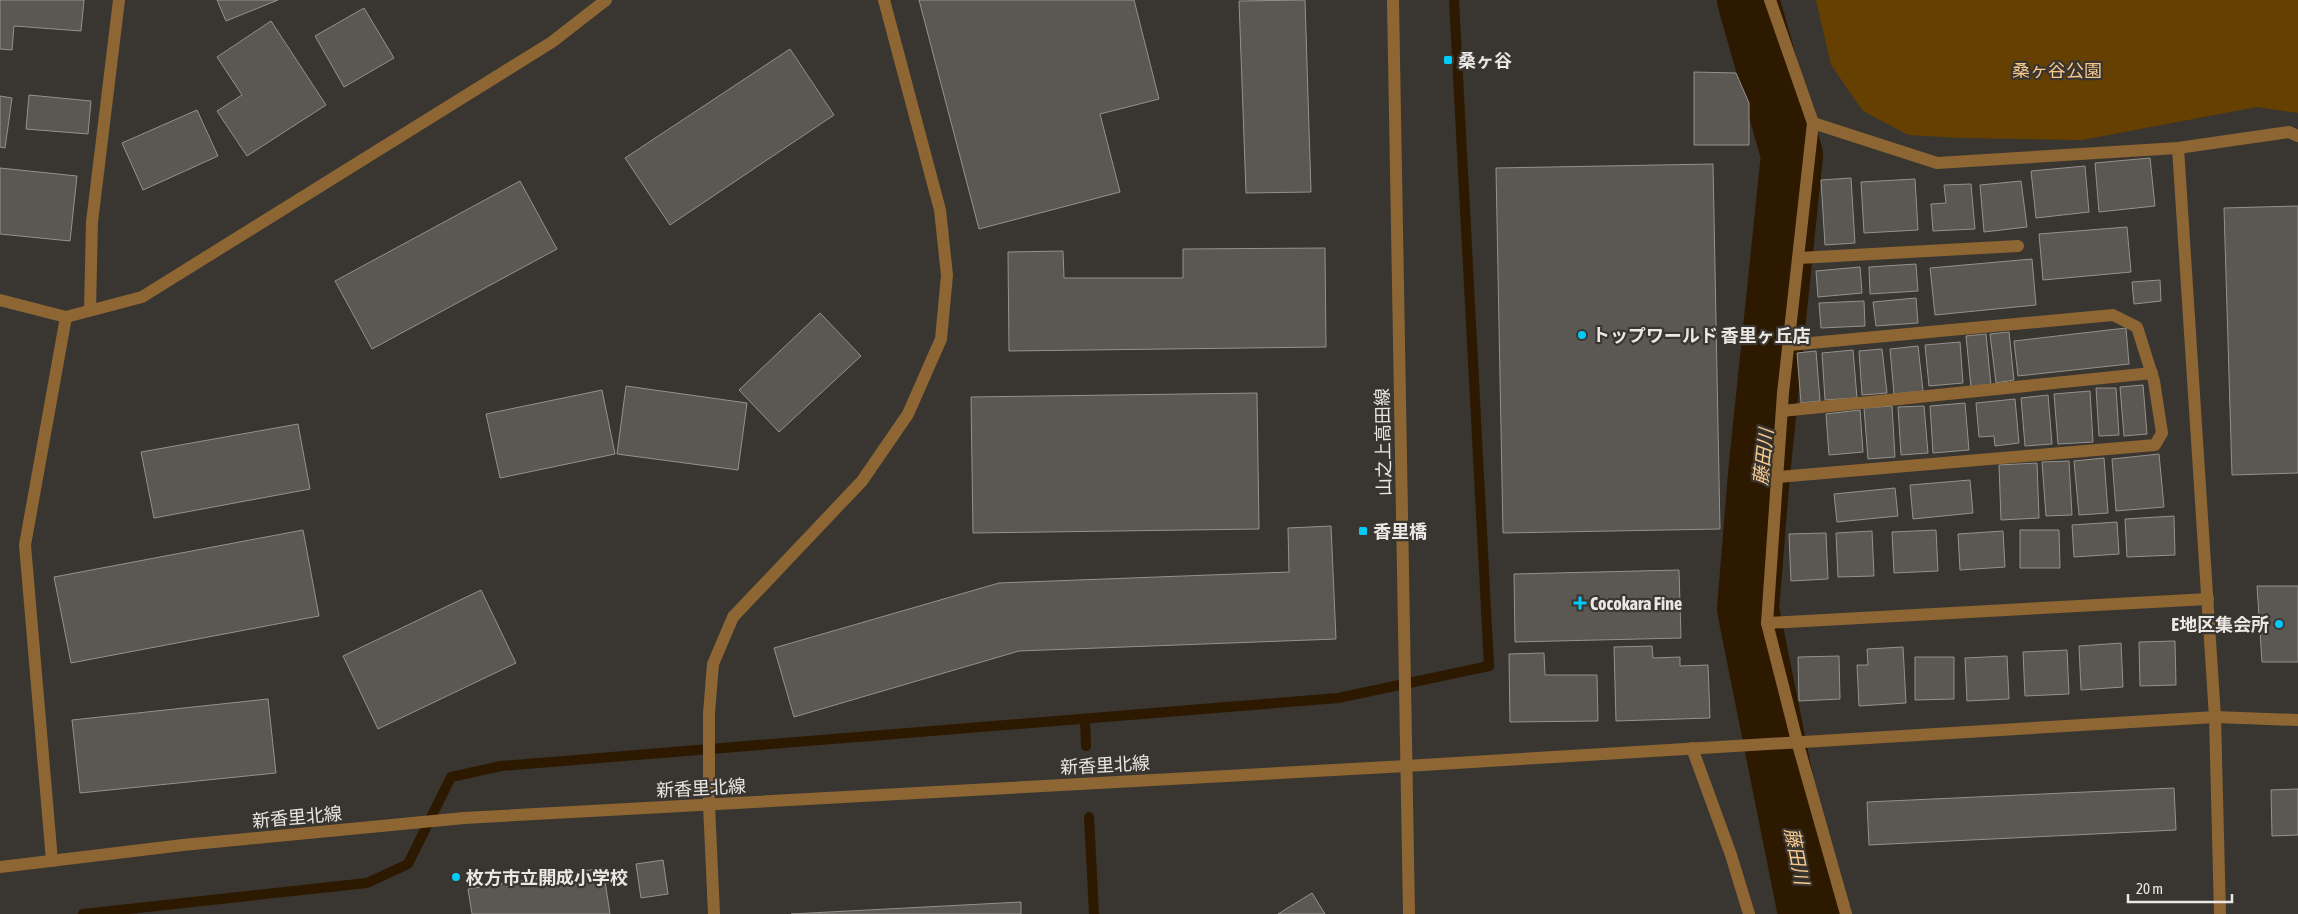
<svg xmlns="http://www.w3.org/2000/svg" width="2298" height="914" font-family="'Asap Condensed','Noto Sans JP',sans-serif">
	<rect width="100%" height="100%" fill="#393531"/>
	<path fill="#664000" d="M1816,0H2298V113L2257,107L2082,140L1960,138L1908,135L1863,111L1831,65Z"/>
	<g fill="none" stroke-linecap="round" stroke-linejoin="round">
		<g stroke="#2d1900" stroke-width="10">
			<path d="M1085,719L1086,746"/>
			<path d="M1089,817L1094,914"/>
			<path d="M83,914L367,883L408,864L451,777L501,766L1338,698L1489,666L1454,0"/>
		</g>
		<path stroke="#2d1900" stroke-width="62" d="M1748,0L1792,155L1759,474L1748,609L1809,914"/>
	</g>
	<g fill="#5b5752" stroke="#95918c">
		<path d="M0,0H84L81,31L14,26L12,50L0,49Z"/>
		<path d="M217,0H278L226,21Z"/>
		<path d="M919,0H1134L1159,99L1100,114L1120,192L979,229Z"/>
		<path d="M1305,0L1311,192L1246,193L1239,1Z"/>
		<path d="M364,8L394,58L344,87L315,36Z"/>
		<path d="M271,21L326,105L247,156L217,111L242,95L217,57Z"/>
		<path d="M790,49L834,115L670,225L625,158Z"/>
		<path d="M1694,72L1736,73L1749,103V145H1694Z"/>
		<path d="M29,95L91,101L88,134L26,129Z"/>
		<path d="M0,96L12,98L5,148L0,147Z"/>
		<path d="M197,110L218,156L143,190L122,143Z"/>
		<path d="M2150,158L2155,206L2099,212L2095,163Z"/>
		<path d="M1713,164L1720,529L1503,533L1496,168Z"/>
		<path d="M2085,166L2089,212L2036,218L2031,171Z"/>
		<path d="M0,168L77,176L70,241L0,234Z"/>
		<path d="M1851,178L1855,243L1825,245L1821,180Z"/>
		<path d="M1915,179L1918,230L1864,233L1861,182Z"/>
		<path d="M520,181L557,249L372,349L335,281Z"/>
		<path d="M2021,181L2027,227L1984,232L1980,185Z"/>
		<path d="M1971,184L1975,229L1933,231L1931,204L1946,203L1944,185Z"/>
		<path d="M2298,206V473L2232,475L2224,208Z"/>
		<path d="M2127,227L2131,272L2043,280L2039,234Z"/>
		<path d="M1325,248L1326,347L1009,351L1008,252L1063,251L1064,278H1183V249Z"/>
		<path d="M2032,259L2036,305L1935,315L1930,268Z"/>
		<path d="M1916,264L1918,291L1870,294L1869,267Z"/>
		<path d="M1860,267L1862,293L1818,297L1816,271Z"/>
		<path d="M2160,280L2161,301L2134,304L2132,282Z"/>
		<path d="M1916,298L1918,323L1876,326L1873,302Z"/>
		<path d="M1864,301L1865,326L1821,328L1819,303Z"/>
		<path d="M820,313L861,356L779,432L739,390Z"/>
		<path d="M2126,328L2129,364L2018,376L2014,341Z"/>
		<path d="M2009,332L2014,380L1996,383L1990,334Z"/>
		<path d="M1986,334L1991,386L1971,387L1966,336Z"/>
		<path d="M1960,342L1963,383L1929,386L1925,345Z"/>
		<path d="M1918,346L1923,391L1894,394L1890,349Z"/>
		<path d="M1882,349L1887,393L1862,395L1859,351Z"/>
		<path d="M1853,350L1857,398L1825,400L1822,353Z"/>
		<path d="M1816,351L1820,401L1801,403L1797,353Z"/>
		<path d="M2143,385L2147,434L2124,436L2120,387Z"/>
		<path d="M626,386L747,403L738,470L617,454Z"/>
		<path d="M2096,388H2116L2119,435L2099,436Z"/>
		<path d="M602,390L615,454L500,478L486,414Z"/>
		<path d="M2090,391L2093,442L2058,444L2054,394Z"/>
		<path d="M1257,393L1259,529L973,533L971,397Z"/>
		<path d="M2048,395L2052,444L2025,446L2021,398Z"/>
		<path d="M2015,399L2019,443L1995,446L1994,436L1979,437L1976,403Z"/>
		<path d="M1965,403L1969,450L1933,453L1930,406Z"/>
		<path d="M1892,406L1895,457L1868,459L1864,408Z"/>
		<path d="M1924,406L1928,453L1901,455L1898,407Z"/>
		<path d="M1860,410L1863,452L1829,455L1826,414Z"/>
		<path d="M298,424L310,489L154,518L141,452Z"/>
		<path d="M2159,454L2164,507L2116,511L2112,459Z"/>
		<path d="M2104,458L2108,513L2079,515L2074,461Z"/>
		<path d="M2069,461L2072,515L2046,516L2042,462Z"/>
		<path d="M2037,463L2039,518L2001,520L1999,465Z"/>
		<path d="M1970,480L1973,513L1913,519L1910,485Z"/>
		<path d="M1895,488L1898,516L1837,522L1834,494Z"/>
		<path d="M2174,516L2175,555L2127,557L2125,519Z"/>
		<path d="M2117,522L2119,554L2074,557L2072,525Z"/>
		<path d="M1331,526L1336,639L1019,651L794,717L774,648L999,583L1289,572L1288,528Z"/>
		<path d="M303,530L319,616L71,663L54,577Z"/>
		<path d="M1936,530L1938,571L1894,573L1892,532Z"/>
		<path d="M2020,530H2059L2060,568H2020Z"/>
		<path d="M1872,531L1874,576L1838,577L1836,533Z"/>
		<path d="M2003,531L2005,567L1960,570L1958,534Z"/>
		<path d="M1826,533L1828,579L1791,581L1789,534Z"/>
		<path d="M1679,570L1681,638L1515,642L1514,574Z"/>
		<path d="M2257,586H2298V662H2262Z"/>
		<path d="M481,590L516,663L378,729L343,656Z"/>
		<path d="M2175,641L2176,685L2140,686L2139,642Z"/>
		<path d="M2121,643L2123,687L2081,690L2079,646Z"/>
		<path d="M1652,646L1653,658L1680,657V666L1708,665L1710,718L1616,721L1614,647Z"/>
		<path d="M1903,647L1906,703L1859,706L1857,665H1868L1867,649Z"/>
		<path d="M2067,650L2069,694L2025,696L2023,652Z"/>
		<path d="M1544,653L1545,675H1597L1598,721L1510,722L1509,654Z"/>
		<path d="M1839,656L1840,699L1799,701L1798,657Z"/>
		<path d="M2007,656L2009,699L1967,701L1965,658Z"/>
		<path d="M1915,657H1954V699L1915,700Z"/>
		<path d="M268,699L276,773L80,793L72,720Z"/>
		<path d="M2174,788L2176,830L1869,845L1867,802Z"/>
		<path d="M2298,789V835L2272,836L2271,790Z"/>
		<path d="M663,860L668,894L641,898L636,864Z"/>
		<path d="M603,868L610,914H472L468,889Z"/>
		<path d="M1312,893L1325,914H1278Z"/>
		<path d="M1021,902V914H791Z"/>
	</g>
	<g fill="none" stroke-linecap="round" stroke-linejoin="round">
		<g stroke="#8d6633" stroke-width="12">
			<path d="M1393,0L1409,914"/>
			<path d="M1770,0L1813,123L1783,393L1767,623L1797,741L1846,914"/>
			<path d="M1813,123L1937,163L2178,148L2289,132L2298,136"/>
			<path d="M2178,148L2215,717L2220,914"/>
			<path d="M1799,258L2018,246"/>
			<path d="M0,300L66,317L142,297L552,42L606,0"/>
			<path d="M90,310L92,222L119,0"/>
			<path d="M1782,411L2152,373"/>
			<path d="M1777,477L2155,445L2162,433L2154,381L2137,327L2113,315L1789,345"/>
			<path d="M1767,623L2208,599"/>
			<path d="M1692,748L1731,855L1749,914"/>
			<path d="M52,861L25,545L66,317"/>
			<path d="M0,867L183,845L464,818L1406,766L2215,717L2298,720"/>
			<path d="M714,914L709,805V713L713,664L733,617L862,481L908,414L941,339L947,275L940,210L884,0"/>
		</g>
	</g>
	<g fill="#00cbf8" stroke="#393531" stroke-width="2">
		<rect x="1443" y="55" width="10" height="10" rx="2.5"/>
		<circle cx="1582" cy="335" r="5"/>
		<rect x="1358" y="526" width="10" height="10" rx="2.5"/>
		<path d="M1577.5 595.5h5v5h5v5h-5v5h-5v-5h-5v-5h5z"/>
		<circle cx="2279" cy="624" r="5"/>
		<circle cx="456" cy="877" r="5"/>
	</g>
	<g text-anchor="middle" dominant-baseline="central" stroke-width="4.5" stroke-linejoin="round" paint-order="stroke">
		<g font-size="18" font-weight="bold" fill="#eae7e4" stroke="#393531" text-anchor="start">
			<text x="1458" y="60">桑ヶ谷</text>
			<text x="1592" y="335">トップワールド 香里ヶ丘店</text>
			<text x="1373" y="531">香里橋</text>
			<text x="1590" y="603">Cocokara Fine</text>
			<text x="2269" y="624" text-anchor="end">E地区集会所</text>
			<text x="466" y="877">枚方市立開成小学校</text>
		</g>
		<g font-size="18" fill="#f7c68a" stroke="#393531">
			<text x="2057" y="70">桑ヶ谷公園</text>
		</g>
		<g font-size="18" fill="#eae7e4" stroke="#393531">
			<text transform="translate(1383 442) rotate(-91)">山之上高田線</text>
			<text transform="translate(1105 765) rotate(-3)">新香里北線</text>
			<text transform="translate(701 788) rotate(-3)">新香里北線</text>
			<text transform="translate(297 817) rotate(-5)">新香里北線</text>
		</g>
		<g font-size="19" font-style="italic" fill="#fbca8e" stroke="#393531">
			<text transform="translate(1763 457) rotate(-84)">藤田川</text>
			<text transform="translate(1797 856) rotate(79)">藤田川</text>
		</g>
	</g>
	<path d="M2128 894v8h104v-8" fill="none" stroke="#eae7e4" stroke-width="2.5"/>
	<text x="2136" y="894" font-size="15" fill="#eae7e4" stroke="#393531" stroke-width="4" paint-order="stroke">20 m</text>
</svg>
